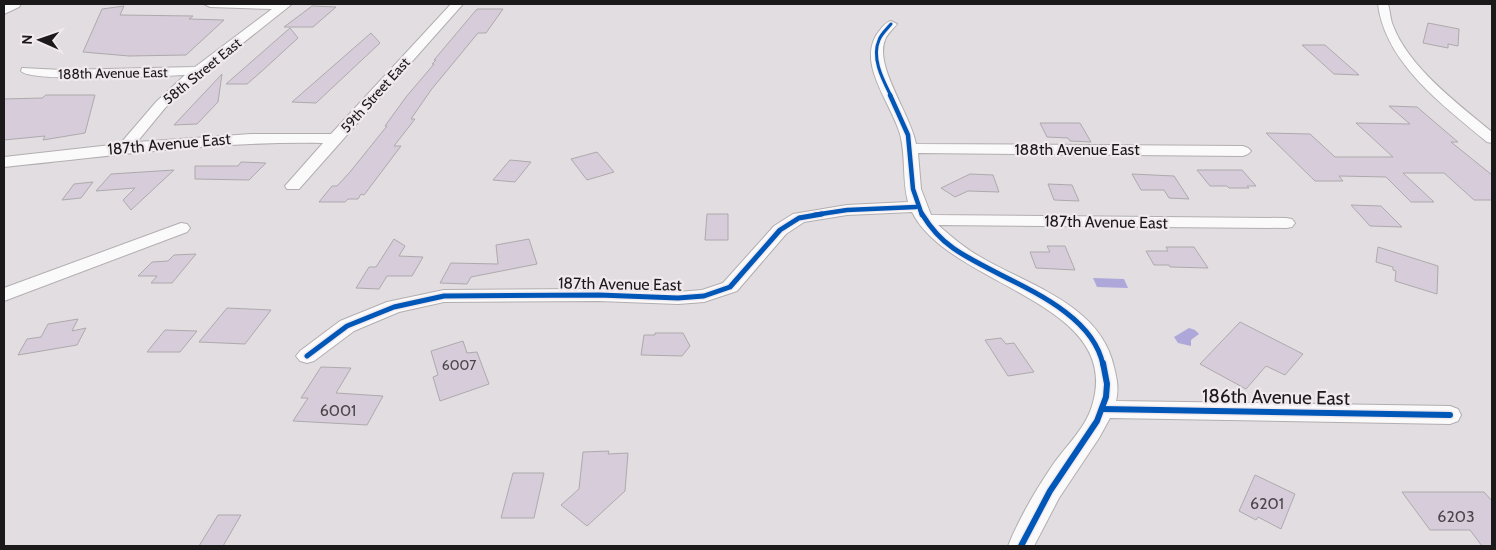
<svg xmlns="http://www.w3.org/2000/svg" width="1496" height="550" font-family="Cabin,sans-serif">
	<rect width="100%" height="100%" fill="#e2dde0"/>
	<g fill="#aea8da">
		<path d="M1093,278L1124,279L1128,288L1097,287Z"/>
		<path d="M1189,328L1195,330L1199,334L1191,340V346L1178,343L1174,337Z"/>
	</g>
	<g fill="#d7ccda" stroke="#adaaac">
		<path d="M124,6L120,15L193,16L189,19L224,20L186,55L129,56L83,52L102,9Z"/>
		<path d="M312,6L336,7L313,27H284Z"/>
		<path d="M477,9H503L486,33H478L431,90L411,119H415L394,146H401L364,195L361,194L358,199H348L345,202H319L332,186H337L350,172L387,126H385L406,97L434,64H432L436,60H434Z"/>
		<path d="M1428,23L1459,29L1458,46L1448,44V48L1423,43Z"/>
		<path d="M290,28L298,38L262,71L247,84H226Z"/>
		<path d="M371,33L380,43L316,103L292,102Z"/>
		<path d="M1302,45H1325L1359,75L1334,74Z"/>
		<path d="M222,74L218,102L197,124L174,125Z"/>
		<path d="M46,95H95L85,133L43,140L45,136L4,140V99L42,98Z"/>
		<path d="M1389,106L1417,107L1458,142H1451L1492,175V200H1474L1444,173H1403L1434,202H1411L1386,177L1339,176L1343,181H1315L1266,133L1310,134L1335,157H1393L1356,123L1410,124Z"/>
		<path d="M1040,123H1080L1091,142L1070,141L1068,138L1047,137Z"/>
		<path d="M597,152L614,172L587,180L571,159Z"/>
		<path d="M510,160L531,162L515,182L493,180Z"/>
		<path d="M241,162L266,163L249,180L195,179V166H238Z"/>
		<path d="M174,170L131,210L123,200L135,188L96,191L111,174Z"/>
		<path d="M1197,170H1242L1256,186H1247L1249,188H1229L1227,186H1210Z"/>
		<path d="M970,174L993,175L999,192L968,191L955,197L941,188Z"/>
		<path d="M1132,174L1174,176L1189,199L1169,198L1164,190H1141Z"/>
		<path d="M93,182L81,198L62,200L74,184Z"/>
		<path d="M1048,184L1072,185L1079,201L1054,200Z"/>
		<path d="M1351,205L1381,206L1402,227L1370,226Z"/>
		<path d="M707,214H728V240H705Z"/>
		<path d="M394,239L405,246L399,256L423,257L412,276H387L379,289L356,288L369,267H376Z"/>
		<path d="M529,239L537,264L471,277L467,284L440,283L451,263L498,264L496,245Z"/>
		<path d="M1047,246H1065L1075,270L1036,268L1030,252H1050Z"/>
		<path d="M1166,247H1194L1208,268L1170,267L1169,265H1154L1146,251H1168Z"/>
		<path d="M1378,247L1438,266L1437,294L1395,281L1396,271L1393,270V267L1376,262Z"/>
		<path d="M196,254L172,283H151L157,276H138L152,262L168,261L174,255Z"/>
		<path d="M227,308L271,310L245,344L199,342Z"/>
		<path d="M78,319L72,331L86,328L77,345L18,355L27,339L41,337L48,324Z"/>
		<path d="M1240,322L1303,354L1285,375L1266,366L1246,389L1200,364Z"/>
		<path d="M165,330L197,331L180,352H147Z"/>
		<path d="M655,333H683L690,346L682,356L641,355L644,335H655Z"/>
		<path d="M1001,338L1006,344L1014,343L1034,372L1008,376L985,340Z"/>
		<path d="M463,341L467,353L477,352L489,384L440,401L433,377L438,375L431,351Z"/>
		<path d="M321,367L351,368L336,393L383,396L367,425L293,421L308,398H301Z"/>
		<path d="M609,451L608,454L628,453L625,491L587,526L561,505L579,489L583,452Z"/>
		<path d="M513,473H544L534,518H501Z"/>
		<path d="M1255,475L1295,494L1281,529L1258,517L1256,520L1239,511Z"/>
		<path d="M1402,492H1484L1492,501V546H1482L1470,530H1430Z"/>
		<path d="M218,515H241L223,546H199Z"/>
	</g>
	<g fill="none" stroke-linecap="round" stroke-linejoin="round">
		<g stroke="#b2aeb0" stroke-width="2">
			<g id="street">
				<path d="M204,4H292L185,89L165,108L137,142L251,134H331L451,4H463L299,189H287L285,186L323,143C216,141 111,156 4,167V157L120,144L156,102L185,75C162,76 30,83 21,71L22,68L62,70L195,67L272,9L210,7Z"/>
				<path d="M1378,4H1388C1390,10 1390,17 1392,23C1407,66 1458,104 1492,132V143L1487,142C1444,106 1385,63 1378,4Z"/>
				<path d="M891,21L897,24C893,29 887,34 885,40C874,66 911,115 916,144L1243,146L1248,148L1251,151L1248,154L1243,156L918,153L921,189L931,215L1286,218L1292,219L1295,223L1292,227L1286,228L938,225C953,238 967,250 984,259C1031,286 1101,306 1114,367C1117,379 1119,389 1116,401L1450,406L1458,409L1461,415L1458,421L1450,424L1110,418L1099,438L1059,498L1034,546H1008C1019,519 1035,491 1052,466C1065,447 1085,429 1092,406C1125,301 949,287 912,212L847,215L804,222L786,234L737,291L704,302L678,304L599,301L444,302L399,312L354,331L314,361L307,363L300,361L296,356L300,351L340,321L387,302L444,290L599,289L678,292L702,290L723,283L774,226L793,214L847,205L908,202C902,180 906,156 900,134C891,102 854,61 880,30C883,26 886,22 891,21Z"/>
				<path d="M181,223L187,224L190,228L187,232L4,301V288Z"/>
			</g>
		</g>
		<g stroke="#b2aeb0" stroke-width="2">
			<path id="secondary" d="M4,4H21L19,7L4,14Z"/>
		</g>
		<use href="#street" fill="#fbfafa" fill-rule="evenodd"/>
		<use href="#secondary" fill="#fbfafa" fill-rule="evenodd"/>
		<g stroke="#f0e9ed" stroke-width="5">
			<path id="cycleway-far3" d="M891,96C883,80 871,58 879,40C881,34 887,29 891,24"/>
		</g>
		<g stroke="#f0e9ed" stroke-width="7">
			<g id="cycleway-far2">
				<path d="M890,95L908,135L913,189L922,215"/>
				<path d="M814,215L847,210L916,207"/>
			</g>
		</g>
		<g stroke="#f0e9ed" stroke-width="8">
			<g id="cycleway-far1">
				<path d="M922,214C930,227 940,239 953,248C998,280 1091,304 1103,365"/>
				<path d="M307,356L347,326L394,307L444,296L599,295L678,298L704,296L730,287L780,230L799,218L822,214"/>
			</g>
		</g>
		<g stroke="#f0e9ed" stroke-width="9">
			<g id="cycleway">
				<path d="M1102,409L1450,415"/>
				<path d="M1021,546L1050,491L1097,421L1106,397L1107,384L1103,363"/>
			</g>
		</g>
		<use href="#cycleway-far3" stroke="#0057b8" stroke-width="3"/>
		<use href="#cycleway-far2" stroke="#0057b8" stroke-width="4.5"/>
		<use href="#cycleway-far1" stroke="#0057b8" stroke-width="5"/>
		<use href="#cycleway" stroke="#0057b8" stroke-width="6"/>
	</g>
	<g text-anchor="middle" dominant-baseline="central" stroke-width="4.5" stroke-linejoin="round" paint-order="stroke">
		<g font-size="14" fill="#1c191b" stroke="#f0e9ed">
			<text transform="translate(202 71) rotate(-39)">58th Street East</text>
			<text transform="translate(113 73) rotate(-1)">188th Avenue East</text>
			<text transform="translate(375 95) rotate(-48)">59th Street East</text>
		</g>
		<g font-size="14" fill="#4b464b">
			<text x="459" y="365">6007</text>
		</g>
		<g font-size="16" fill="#1c191b" stroke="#f0e9ed">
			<text transform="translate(169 144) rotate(-5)">187th Avenue East</text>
			<text x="1077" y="149">188th Avenue East</text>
			<text transform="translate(1106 222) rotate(1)">187th Avenue East</text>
			<text transform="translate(620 284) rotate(1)">187th Avenue East</text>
		</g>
		<g font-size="16" fill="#4b464b">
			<text x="338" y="410">6001</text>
			<text x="1267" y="503">6201</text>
			<text x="1456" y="516">6203</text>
		</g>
		<g font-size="19" fill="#1c191b" stroke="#f0e9ed">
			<text transform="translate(1276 397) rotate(1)">186th Avenue East</text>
		</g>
	</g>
	<rect width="1496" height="550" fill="none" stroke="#1c191b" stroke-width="10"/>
	<g transform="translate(40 40) rotate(272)" stroke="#f0e9ed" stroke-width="4" paint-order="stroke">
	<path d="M0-4L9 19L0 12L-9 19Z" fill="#1c191b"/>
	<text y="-8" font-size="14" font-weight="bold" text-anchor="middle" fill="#1c191b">N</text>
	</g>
</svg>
